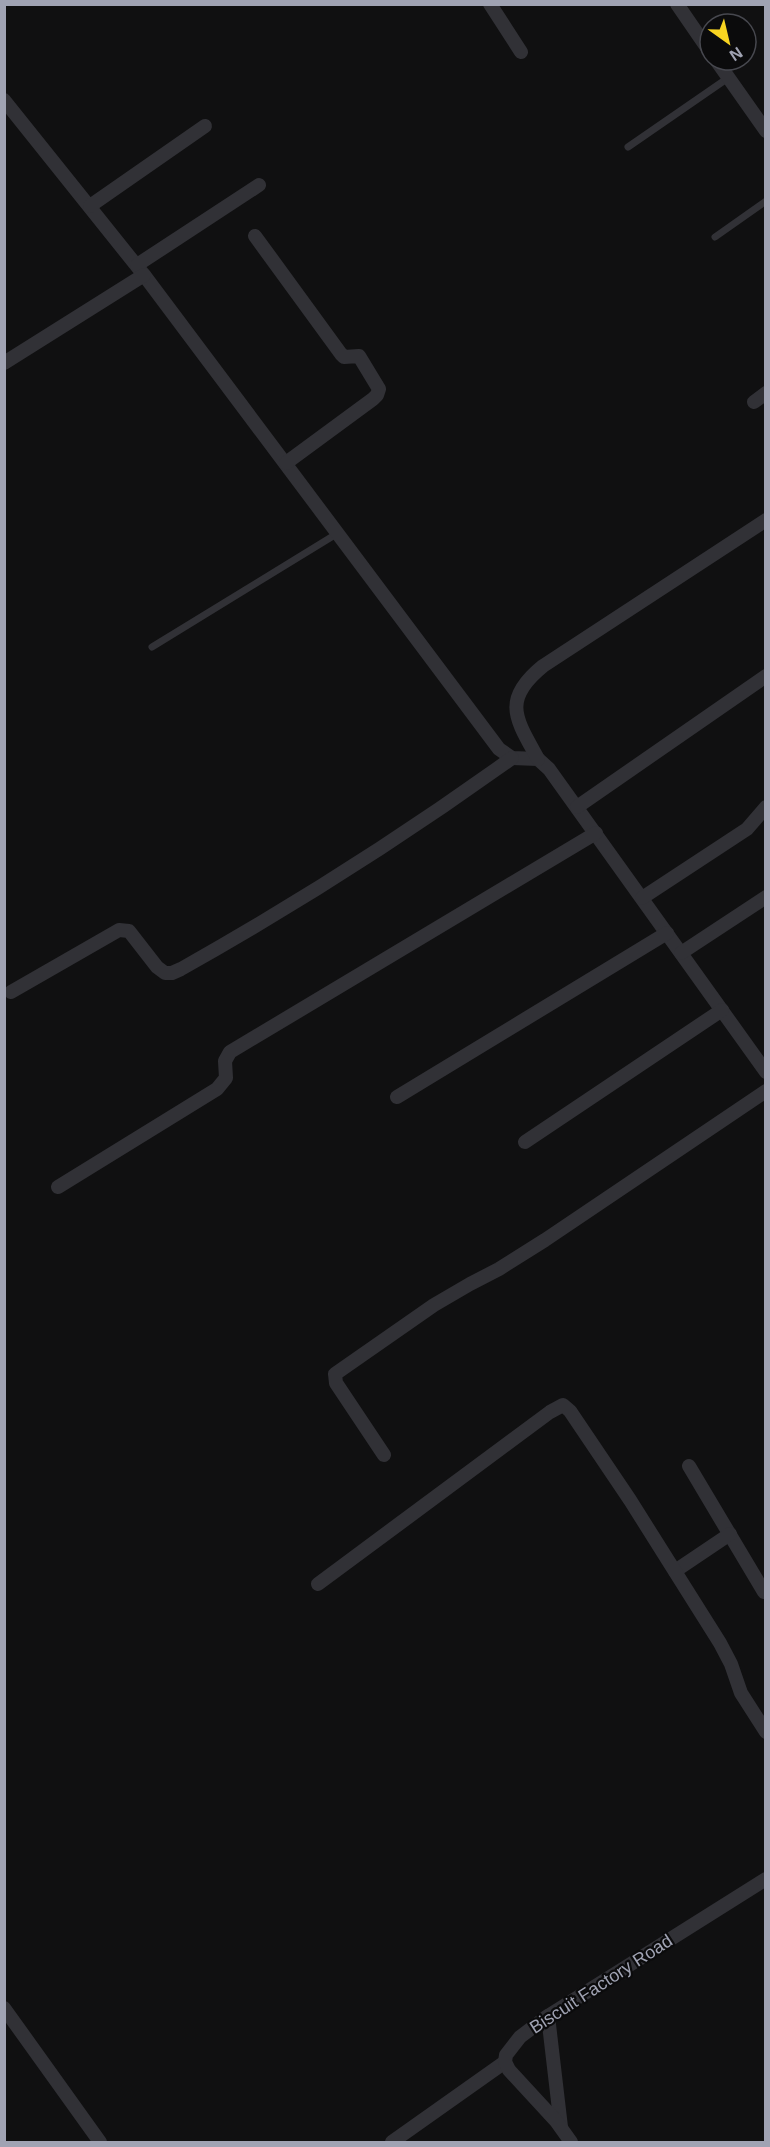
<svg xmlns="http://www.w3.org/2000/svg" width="770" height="2147" font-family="Helvetica,sans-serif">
	<rect width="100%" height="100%" fill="#101011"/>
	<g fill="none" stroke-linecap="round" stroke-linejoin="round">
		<g stroke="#313136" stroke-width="7">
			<path d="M628,147L728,78"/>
			<path d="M715,237L766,201"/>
			<path d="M152,647L338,533"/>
		</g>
		<g stroke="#313136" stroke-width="14">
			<path d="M490,4L521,52"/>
			<path d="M677,4L710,52"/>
			<path d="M716,60L766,131"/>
			<path d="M4,100L144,275L499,749L512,758L538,759L549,769L766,1072"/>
			<path d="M90,206L205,126"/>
			<path d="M255,236L341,354L344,357L359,356L379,389L377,395L373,399L286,463"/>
			<path d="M137,265L259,185"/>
			<path d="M4,363L144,275"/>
			<path d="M754,402L766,393"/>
			<path d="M538,759C516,719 501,700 543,666L766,520"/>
			<path d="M577,807L766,676"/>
			<path d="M642,898L747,829L766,807"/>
			<path d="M681,953L766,897"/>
			<path d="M11,992L119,930L129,931L157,967L165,973H172L181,969C295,905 405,835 512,758"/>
			<path d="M397,1097L667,933"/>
			<path d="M525,1142L722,1010"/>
			<path d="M58,1187L217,1089L226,1078L225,1061L230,1052L596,833"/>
			<path d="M384,1455L336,1383L335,1374L434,1305L470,1284L499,1269L545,1240L766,1091"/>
			<path d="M689,1466L764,1592"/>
			<path d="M675,1571L730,1534"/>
			<path d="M318,1584L550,1412L563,1405L570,1411L630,1500L720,1643L731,1664L741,1693L766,1732"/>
			<path d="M4,2008L100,2142"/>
			<path d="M548,2016L561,2127"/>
			<path d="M392,2142L505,2062"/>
			<path d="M571,2142L556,2121L509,2070L505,2062L506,2055L520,2037L545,2018L766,1879"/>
		</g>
	</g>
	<g text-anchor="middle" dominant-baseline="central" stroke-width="4.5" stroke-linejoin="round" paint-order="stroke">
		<g font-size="18" fill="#a0a3b3" stroke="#0b0b0c">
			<text transform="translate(601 1984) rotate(-33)">Biscuit Factory Road</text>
		</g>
	</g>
	<rect width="770" height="2147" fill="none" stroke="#a0a3b3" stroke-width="12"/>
	<g transform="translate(728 42) rotate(146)"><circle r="28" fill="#0b0b0c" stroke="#47484f" stroke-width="1.5"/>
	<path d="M0-4.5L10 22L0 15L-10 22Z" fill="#f8d421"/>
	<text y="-9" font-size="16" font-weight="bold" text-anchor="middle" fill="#a0a3b3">N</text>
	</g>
</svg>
